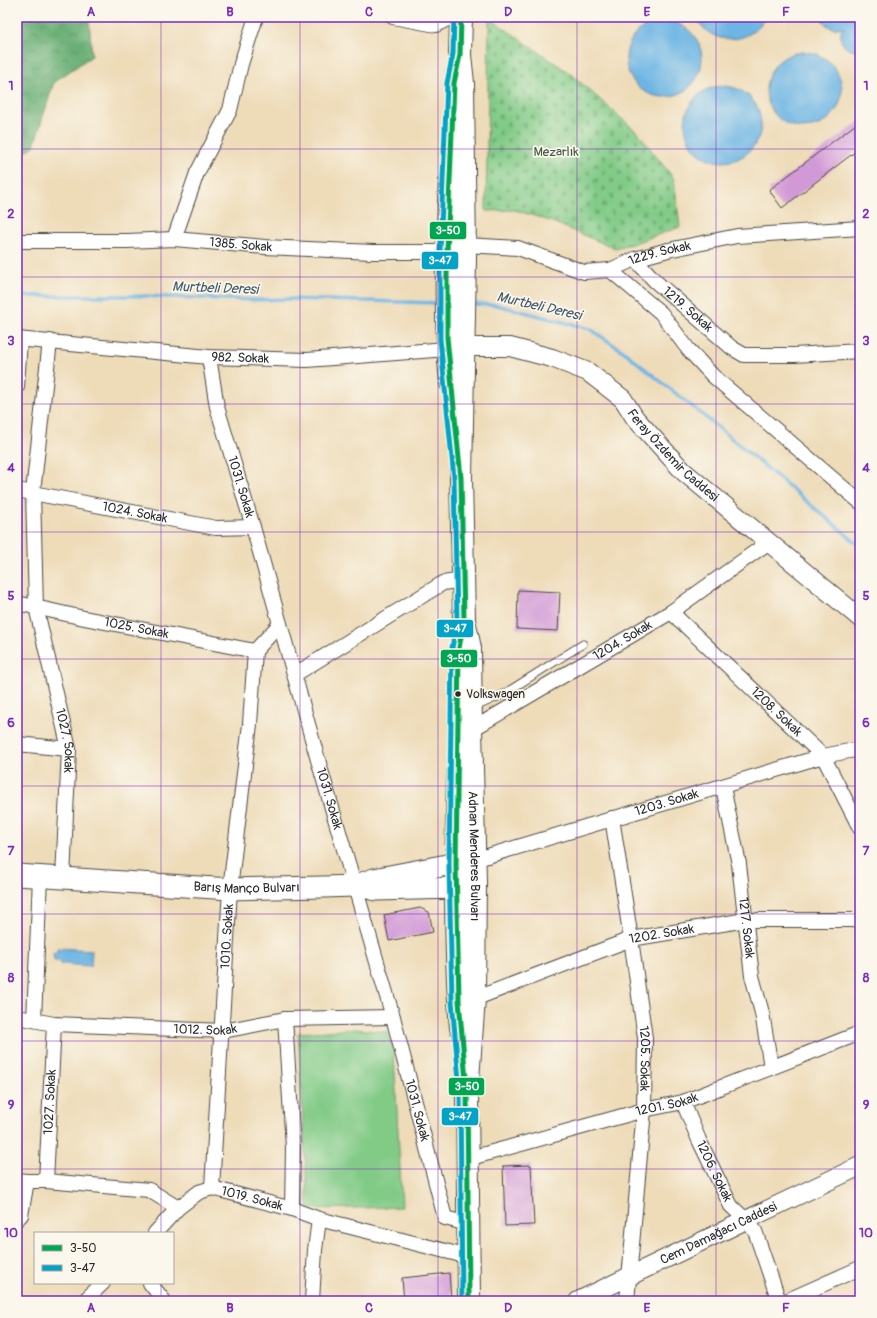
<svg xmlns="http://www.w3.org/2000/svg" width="877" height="1318" font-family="Pangolin,sans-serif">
	<defs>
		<pattern id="forest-crowns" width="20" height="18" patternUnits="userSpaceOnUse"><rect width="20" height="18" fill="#69af74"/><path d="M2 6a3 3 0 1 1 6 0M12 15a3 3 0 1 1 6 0" fill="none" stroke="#578f5f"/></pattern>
		<pattern id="cemetery-stones" width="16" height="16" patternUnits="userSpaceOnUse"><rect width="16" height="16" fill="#82cb87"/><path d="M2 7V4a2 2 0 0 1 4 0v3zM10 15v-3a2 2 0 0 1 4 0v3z" fill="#70ae75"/></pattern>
	</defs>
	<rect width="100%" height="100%" fill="#fbf7ec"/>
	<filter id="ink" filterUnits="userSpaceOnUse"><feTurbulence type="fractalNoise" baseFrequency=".025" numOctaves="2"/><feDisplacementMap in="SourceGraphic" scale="8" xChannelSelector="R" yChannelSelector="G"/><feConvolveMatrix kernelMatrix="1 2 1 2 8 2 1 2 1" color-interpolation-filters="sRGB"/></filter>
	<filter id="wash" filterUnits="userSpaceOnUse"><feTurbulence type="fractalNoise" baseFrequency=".012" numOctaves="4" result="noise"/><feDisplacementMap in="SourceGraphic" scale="16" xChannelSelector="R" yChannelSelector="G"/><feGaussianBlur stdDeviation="0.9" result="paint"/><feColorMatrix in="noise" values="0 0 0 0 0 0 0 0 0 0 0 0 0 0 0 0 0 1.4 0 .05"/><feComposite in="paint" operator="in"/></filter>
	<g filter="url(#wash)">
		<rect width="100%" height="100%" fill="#eedcb9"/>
		<path fill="url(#forest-crowns)" stroke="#4a6d50" d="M17,17H89L92,56L54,82L34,146L17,158Z"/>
		<path fill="url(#cemetery-stones)" stroke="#567b59" d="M489,18L571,74L638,133L674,179L680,227L632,244L614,248L550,221L515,210L486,211Z"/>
		<path fill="#82cb87" stroke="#567b59" d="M355,1029L388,1032L394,1054L402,1207L308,1209L298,1033Z"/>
		<g fill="#6db5e4" stroke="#4c7088">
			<path d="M696,17H765C751,46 710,47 696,17Z"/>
			<path d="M821,17H860V50C845,54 836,39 843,27C833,30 825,27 821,17Z"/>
			<circle cx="664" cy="59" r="38"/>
			<circle cx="804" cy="90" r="38"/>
			<circle cx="723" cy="124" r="38"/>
			<path d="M57,948L92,950L91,966L60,964V961H54L53,953L58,951Z"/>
		</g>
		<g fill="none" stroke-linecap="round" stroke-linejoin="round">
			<g stroke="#6db5e4" stroke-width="3.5">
				<path d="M17,296H144L254,300L289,299L439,303"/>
				<path d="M471,304L497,305L590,329L623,351L725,433L860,546"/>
			</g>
		</g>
		<g id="blocks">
			<g fill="#d199d6">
				<path d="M860,121V148L782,208L769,190Z"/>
				<path d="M518,590L560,592L558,631L517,629Z"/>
				<path d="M420,908L429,912L433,932L389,941L384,915Z"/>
				<path d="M531,1165L534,1225L505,1226L503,1166Z"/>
				<path d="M449,1273L451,1299L404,1301L402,1278Z"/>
			</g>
		</g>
	</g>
	<g filter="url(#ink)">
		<use href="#blocks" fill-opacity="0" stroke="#484640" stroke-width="1"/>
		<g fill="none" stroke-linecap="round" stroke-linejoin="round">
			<g stroke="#484640" stroke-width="9">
				<path id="service" d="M473,708L502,695L583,644"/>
			</g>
			<g stroke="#484640" stroke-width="16">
				<g id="minor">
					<path d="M393,17L436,25L451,17"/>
					<path d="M174,239L197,173L230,110L241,64L256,17"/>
					<path id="s1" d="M17,241H127L174,239L265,247L373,252H447L464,245L518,248L584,272L610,270L635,259L668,250L737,236L860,228"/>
					<path id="s2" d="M635,259L655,281L732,348L744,355H794L860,351"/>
					<path d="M610,270L661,313L688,349L713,376L860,502"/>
					<path id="s3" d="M17,339L209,357L307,360L447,349"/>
					<path id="s4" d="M50,341L33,492L36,607L69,749L63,878"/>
					<path id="s5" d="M209,357L217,407L253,527L318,760L393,1017L445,1218L468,1224"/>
					<path d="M17,387L20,339"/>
					<path id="s6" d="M17,490L216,528L253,527"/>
					<path id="s7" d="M17,603L84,618L255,651"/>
					<path id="s8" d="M671,612L823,756L860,828"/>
					<path d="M294,675L443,583L464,580"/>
					<path id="s9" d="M471,730L671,612L769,542"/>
					<path d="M17,744L69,749"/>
					<path id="s10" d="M723,787L739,864L752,976L762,1013L771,1067"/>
					<path id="s11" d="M612,818L631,939L645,1038L644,1110L627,1301"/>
					<path id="s12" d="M474,860L823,756L860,749"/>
					<path id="s13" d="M474,999L631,939L746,920H860"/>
					<path id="s14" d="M17,1017L54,1024L223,1031L285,1019L393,1017"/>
					<path d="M285,1019L293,1147L292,1209"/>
					<path d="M34,1020L40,877"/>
					<path id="s15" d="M683,1102L699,1140L731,1206L746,1220L755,1231L779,1301"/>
					<path id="s16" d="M467,1159L644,1110L683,1102L860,1033"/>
					<path id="s17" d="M17,1180L27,1181H46L149,1190L178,1208L199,1192L212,1188L292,1209L319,1219L469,1257"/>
					<path id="s18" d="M46,1181L54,1024"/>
					<path id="s19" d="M212,1188L230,889L250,724L255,651L280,624"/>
					<path d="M17,1219L21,1215L27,1181"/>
					<path d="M155,1233L178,1208"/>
					<path d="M150,1283L164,1301"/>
					<path d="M84,1301L103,1283"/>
					<path d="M312,1301L315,1250L319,1219"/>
					<path d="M786,1301L860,1268"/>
				</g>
			</g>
			<g stroke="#484640" stroke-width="20">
				<g id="tertiary">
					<path id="s20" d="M450,349L464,347H510L552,358L588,372L623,399L635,418L683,471L860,618"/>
					<path id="s21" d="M578,1301L746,1220L860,1166"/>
				</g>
			</g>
			<g stroke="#484640" stroke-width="23">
				<g id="secondary">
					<path id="s22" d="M17,875L230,889L324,887L354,886L374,879L473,860"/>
					<path d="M371,889L376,890L456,888L472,883"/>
				</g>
			</g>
			<g stroke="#484640" stroke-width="24">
				<g id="primary">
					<path id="s23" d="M461,17L460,55L463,83L465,258L461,478L464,620L470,648L471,730L475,882L474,999L467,1092L469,1301"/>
					<path d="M450,182C447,249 444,316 451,383"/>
					<path d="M458,773C456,857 454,944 461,1028"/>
				</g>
			</g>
			<use href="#service" stroke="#fff" stroke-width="7"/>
			<use href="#minor" stroke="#fff" stroke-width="14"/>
			<use href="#tertiary" stroke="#fff" stroke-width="18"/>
			<use href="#secondary" stroke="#fff" stroke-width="21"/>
			<use href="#primary" stroke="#fff" stroke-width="22"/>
			<g stroke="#fbf7ec" stroke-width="8">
				<path id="bus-1" d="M461,17L460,55L454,83L447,252V338L461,478L464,620L459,648L456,864L459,1001L467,1092L469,1301"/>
			</g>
			<g stroke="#fbf7ec" stroke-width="8">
				<path id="bus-2" d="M454,17L453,54L447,83L440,252V339L454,478L457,619L452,648L449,864L452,1001L460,1092L462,1301"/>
			</g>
			<use href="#bus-1" stroke="#00a651" stroke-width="5"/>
			<use href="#bus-2" stroke="#02a3c6" stroke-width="5"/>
		</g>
	</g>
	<path fill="none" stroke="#7b2cbf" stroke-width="1" stroke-opacity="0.55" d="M161,17V1233M300,17V1301M438,17V1301M577,17V1301M716,17V1301M17,149H860M17,277H860M17,404H860M17,532H860M17,659H860M17,786H860M17,914H860M17,1041H860M17,1169H860M161,1283V1301"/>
	<circle fill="#2b2b2b" stroke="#fbf7ec" stroke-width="1.5" cx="458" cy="694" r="3.5"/>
	<g text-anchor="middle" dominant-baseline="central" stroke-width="3.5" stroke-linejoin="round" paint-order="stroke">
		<g font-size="12" fill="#2b2b2b" stroke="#fbf7ec" text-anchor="start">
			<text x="466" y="694">Volkswagen</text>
		</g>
		<g font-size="13" fill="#455b47" stroke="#fbf7ec">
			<text x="556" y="152">Mezarlık</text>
		</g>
		<g font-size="13" fill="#2b2b2b" stroke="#fbf7ec">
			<text stroke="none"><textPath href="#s1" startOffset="224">1385. Sokak</textPath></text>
			<text stroke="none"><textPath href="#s1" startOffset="652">1229. Sokak</textPath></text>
			<text stroke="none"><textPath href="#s2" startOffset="73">1219. Sokak</textPath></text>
			<text stroke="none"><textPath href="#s3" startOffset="224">982. Sokak</textPath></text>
			<text stroke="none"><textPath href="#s20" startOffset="262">Feray Özdemir Caddesi</textPath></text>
			<text stroke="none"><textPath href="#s5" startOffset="134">1031. Sokak</textPath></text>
			<text stroke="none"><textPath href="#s6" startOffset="120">1024. Sokak</textPath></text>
			<text stroke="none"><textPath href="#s7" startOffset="122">1025. Sokak</textPath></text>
			<text stroke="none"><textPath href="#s9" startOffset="176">1204. Sokak</textPath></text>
			<text stroke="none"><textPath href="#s8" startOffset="145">1208. Sokak</textPath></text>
			<text stroke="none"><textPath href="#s4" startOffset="404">1027. Sokak</textPath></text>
			<text stroke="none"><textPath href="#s5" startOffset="458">1031. Sokak</textPath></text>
			<text stroke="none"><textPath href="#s12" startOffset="201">1203. Sokak</textPath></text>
			<text stroke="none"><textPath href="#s23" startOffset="840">Adnan Menderes Bulvarı</textPath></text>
			<text stroke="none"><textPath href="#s22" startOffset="230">Barış Manço Bulvarı</textPath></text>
			<text stroke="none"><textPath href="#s10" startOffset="143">1217. Sokak</textPath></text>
			<text stroke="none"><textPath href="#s13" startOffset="199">1202. Sokak</textPath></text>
			<text stroke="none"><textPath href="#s19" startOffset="252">1010. Sokak</textPath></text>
			<text stroke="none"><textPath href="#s14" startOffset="189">1012. Sokak</textPath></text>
			<text stroke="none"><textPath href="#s11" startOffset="243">1205. Sokak</textPath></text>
			<text stroke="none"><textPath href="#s18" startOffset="79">1027. Sokak</textPath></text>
			<text stroke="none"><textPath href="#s16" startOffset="207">1201. Sokak</textPath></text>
			<text stroke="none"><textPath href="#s5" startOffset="782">1031. Sokak</textPath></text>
			<text stroke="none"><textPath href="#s15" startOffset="76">1206. Sokak</textPath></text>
			<text stroke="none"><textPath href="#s17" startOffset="248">1019. Sokak</textPath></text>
			<text stroke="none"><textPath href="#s21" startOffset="156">Cem Damağacı Caddesi</textPath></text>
		</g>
		<g font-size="14" font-style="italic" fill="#425b6c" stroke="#fbf7ec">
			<text transform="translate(215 288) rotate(2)">Murtbeli Deresi</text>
			<text transform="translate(539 306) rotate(13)">Murtbeli Deresi</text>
		</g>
	</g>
	<g stroke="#fbf7ec" stroke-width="1.5">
		<rect x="429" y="221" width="38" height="19" rx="4" fill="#00a651"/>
		<rect x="421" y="251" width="38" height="19" rx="4" fill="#02a3c6"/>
		<rect x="436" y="619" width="38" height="19" rx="4" fill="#02a3c6"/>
		<rect x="440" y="649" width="38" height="19" rx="4" fill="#00a651"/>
		<rect x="448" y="1077" width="37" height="19" rx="4" fill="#00a651"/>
		<rect x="441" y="1107" width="38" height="19" rx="4" fill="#02a3c6"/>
	</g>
	<g font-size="11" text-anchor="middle" font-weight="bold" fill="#fff">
		<text x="448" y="234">3-50</text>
		<text x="440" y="264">3-47</text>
		<text x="455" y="632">3-47</text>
		<text x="459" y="662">3-50</text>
		<text x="467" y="1090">3-50</text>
		<text x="460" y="1120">3-47</text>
	</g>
	<rect width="877" height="1318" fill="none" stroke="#fbf7ec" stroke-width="44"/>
	<rect x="34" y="1232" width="140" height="52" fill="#fbf7ec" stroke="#a8a59f"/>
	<rect x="42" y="1245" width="20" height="6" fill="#00a651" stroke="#a8a59f"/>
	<text x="70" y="1252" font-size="12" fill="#2b2b2b">3-50</text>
	<rect x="42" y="1265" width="20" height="6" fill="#02a3c6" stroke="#a8a59f"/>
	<text x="70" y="1272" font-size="12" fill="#2b2b2b">3-47</text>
	<rect x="22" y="22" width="833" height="1274" fill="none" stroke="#7b2cbf" stroke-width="1.5"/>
	<g font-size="13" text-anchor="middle" font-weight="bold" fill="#7b2cbf">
		<text x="91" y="16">A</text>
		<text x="230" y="16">B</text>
		<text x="369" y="16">C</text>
		<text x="508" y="16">D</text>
		<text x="647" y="16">E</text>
		<text x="786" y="16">F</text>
		<text x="11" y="90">1</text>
		<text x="866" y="90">1</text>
		<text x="11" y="218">2</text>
		<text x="866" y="218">2</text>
		<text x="11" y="345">3</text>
		<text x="866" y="345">3</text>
		<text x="11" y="472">4</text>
		<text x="866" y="472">4</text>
		<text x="11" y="600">5</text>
		<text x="866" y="600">5</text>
		<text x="11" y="727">6</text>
		<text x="866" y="727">6</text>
		<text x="11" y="855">7</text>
		<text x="866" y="855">7</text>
		<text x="11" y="982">8</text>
		<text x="866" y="982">8</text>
		<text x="11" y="1109">9</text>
		<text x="866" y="1109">9</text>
		<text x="11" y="1237">10</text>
		<text x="866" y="1237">10</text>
		<text x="91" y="1312">A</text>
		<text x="230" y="1312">B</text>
		<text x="369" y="1312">C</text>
		<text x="508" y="1312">D</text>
		<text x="647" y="1312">E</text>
		<text x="786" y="1312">F</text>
	</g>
</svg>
